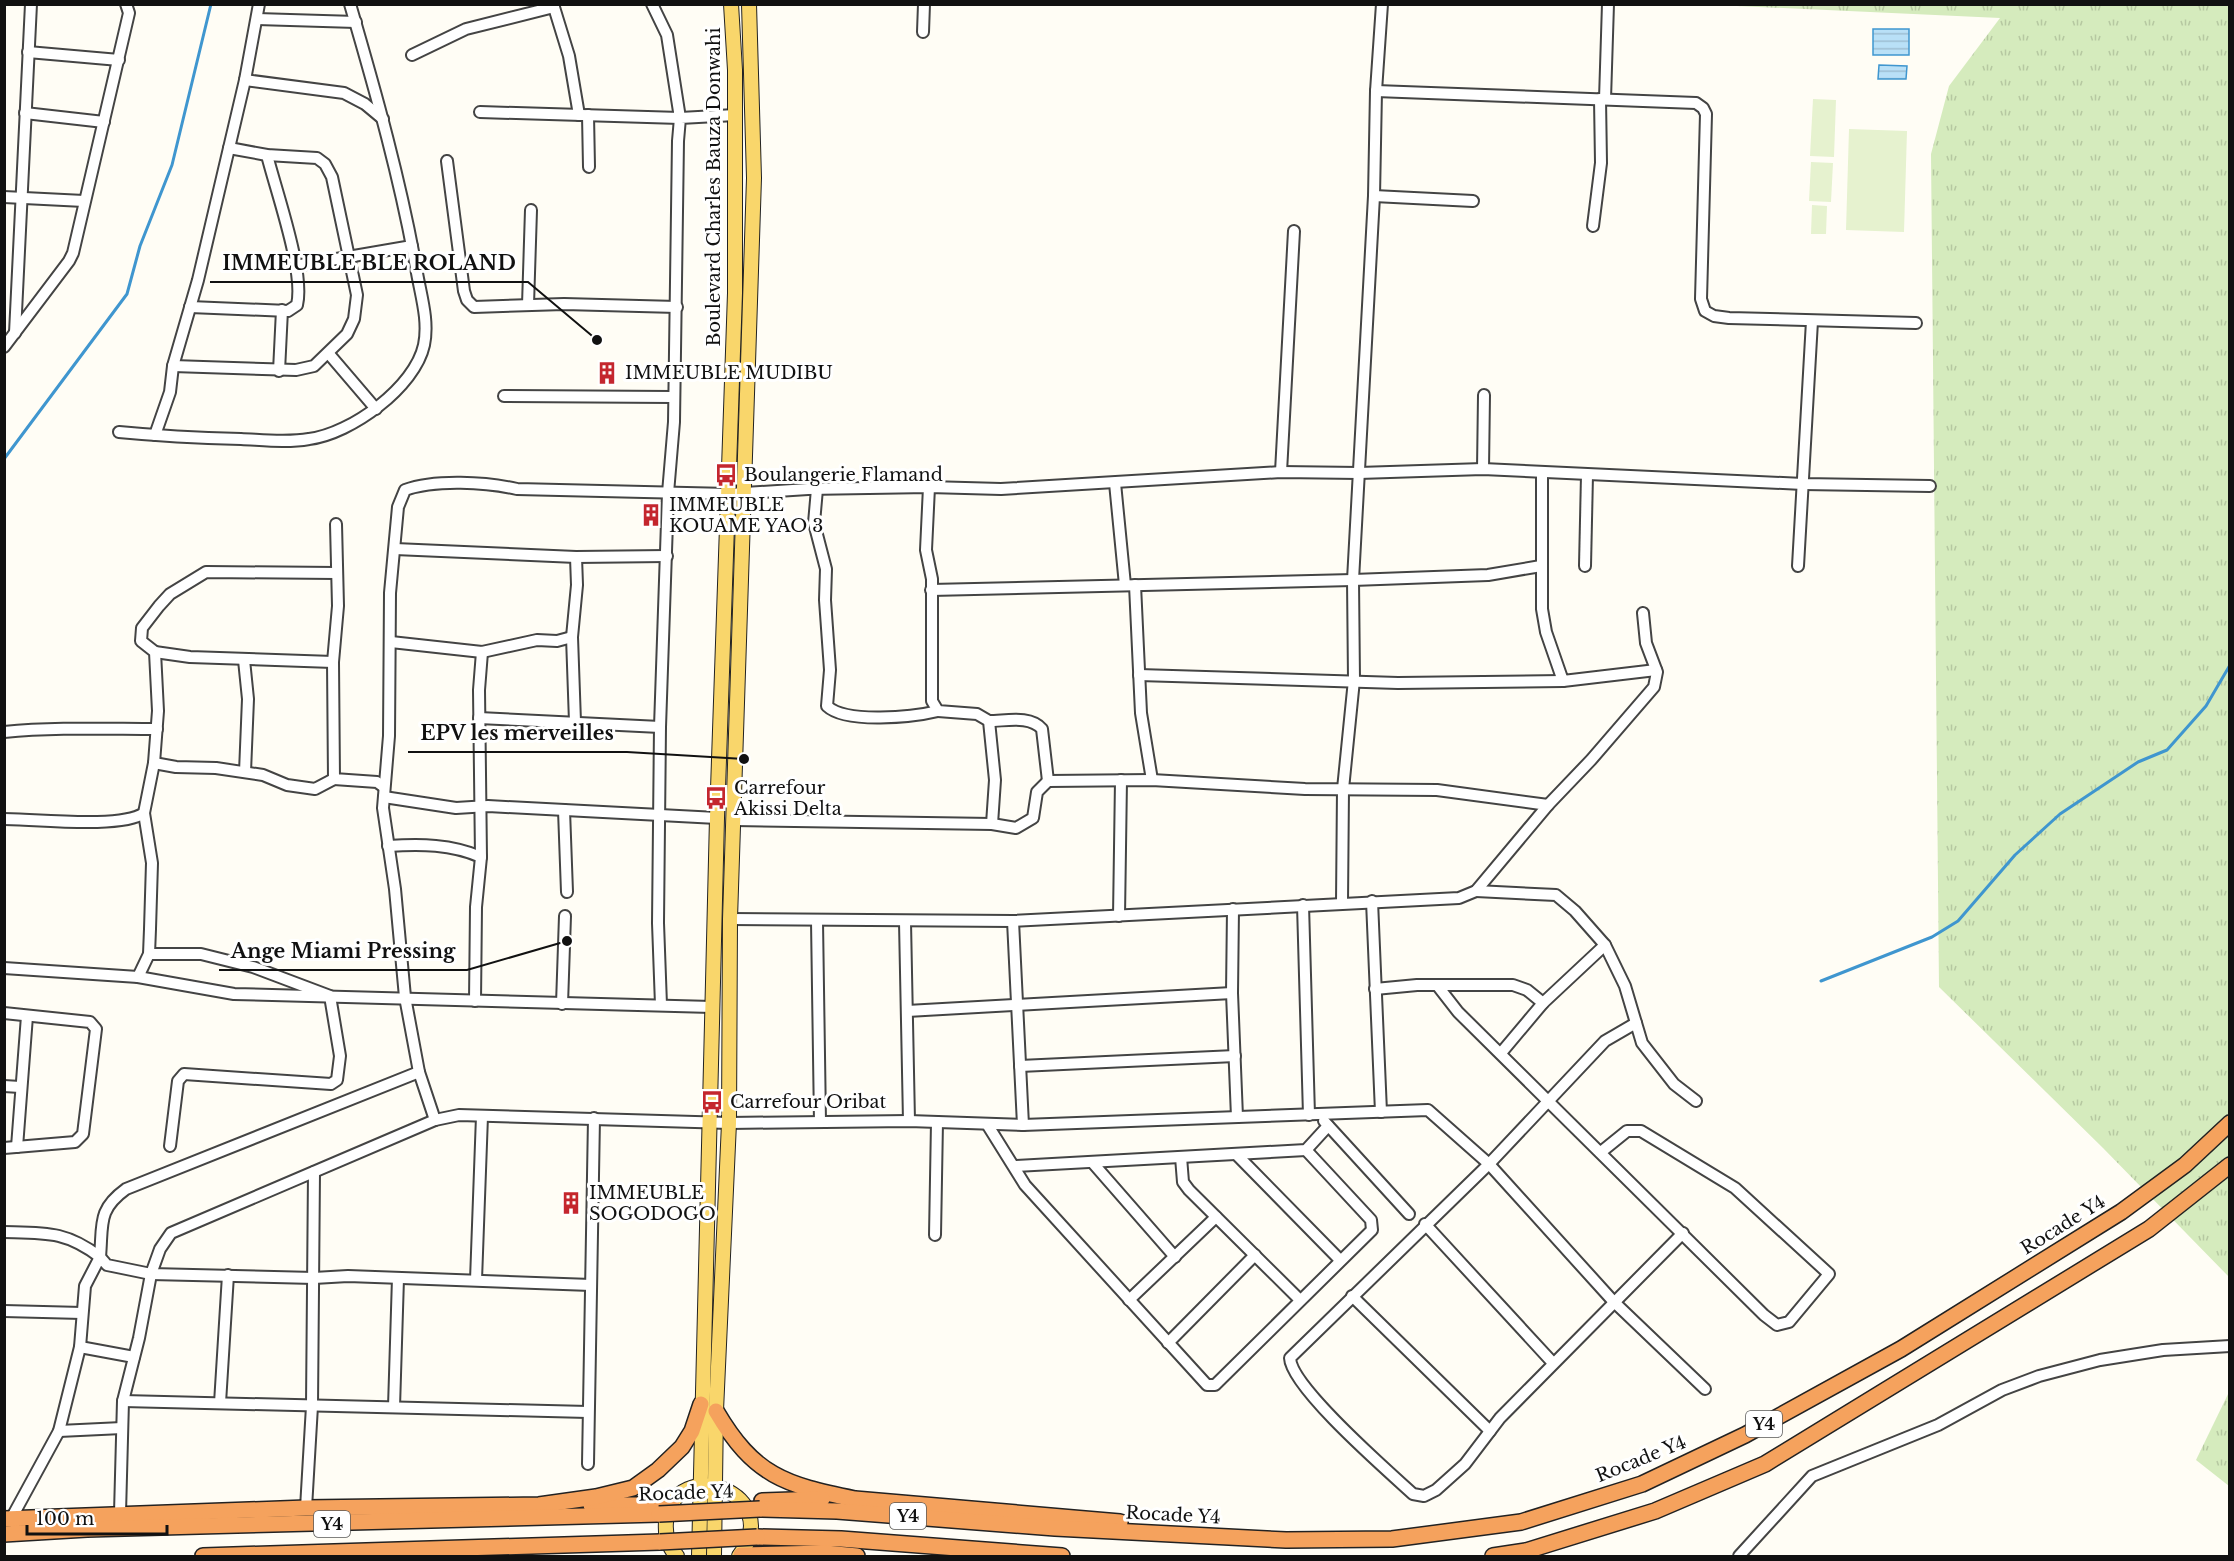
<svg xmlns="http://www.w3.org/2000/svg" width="2234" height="1561" font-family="'Libre Baskerville',serif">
	<defs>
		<pattern id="grass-tufts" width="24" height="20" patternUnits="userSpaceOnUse" patternTransform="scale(1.5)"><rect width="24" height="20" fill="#d5ebbd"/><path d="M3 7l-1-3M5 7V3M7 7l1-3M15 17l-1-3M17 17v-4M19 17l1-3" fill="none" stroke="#b6c8a1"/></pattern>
		<pattern id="water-rules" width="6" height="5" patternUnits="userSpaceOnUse" patternTransform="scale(1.5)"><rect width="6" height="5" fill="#b9e0f7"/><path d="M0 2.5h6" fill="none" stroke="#9ebfd3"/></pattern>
	</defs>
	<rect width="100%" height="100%" fill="#fffdf5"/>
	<g fill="url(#grass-tufts)">
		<path d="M1715,5H2229V1277L2103,1148L1939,987L1931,154L1949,86L2000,18Z"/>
		<path d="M2229,1392V1486L2196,1460Z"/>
	</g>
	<g fill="#e6f2cf">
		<path d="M1813,99L1836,100L1834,157L1810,156Z"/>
		<path d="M1849,129L1907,131L1904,232L1846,230Z"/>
		<path d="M1811,162L1833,163L1831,202L1809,201Z"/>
		<path d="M1812,205L1827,206L1826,234H1811Z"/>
	</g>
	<g fill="url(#water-rules)" stroke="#3f96cf" stroke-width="1.5">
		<rect x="1873" y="29" width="36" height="26"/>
		<path d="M1879,65L1907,66L1906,79H1878Z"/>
	</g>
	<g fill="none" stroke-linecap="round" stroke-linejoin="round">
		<g stroke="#3f96cf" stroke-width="3">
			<path d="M4,459L127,294L140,246L172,165L211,4"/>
			<path d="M1821,981L1932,937L1958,921L2015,855L2060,814L2138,762L2167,750L2206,706L2230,665"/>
		</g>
		<g stroke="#444" stroke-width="14">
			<g id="minor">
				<path d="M553,4L569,56L579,115"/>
				<path d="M257,19L356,22"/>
				<path d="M923,32L924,4"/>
				<path d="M28,52L119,60"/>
				<path d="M412,55L466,29L554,7"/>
				<path d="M245,80L344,93L365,104L383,119"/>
				<path d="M1376,91L1696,103L1703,108L1706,114L1701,299L1705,311L1714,316L1729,318L1916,323"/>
				<path d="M1605,99L1608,4"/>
				<path d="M480,112L680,118L667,35L652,4"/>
				<path d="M25,113L104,122"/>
				<path d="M588,115L589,167"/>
				<path d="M447,161L464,291L467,300L474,307L564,304L677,307"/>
				<path d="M1374,196L1473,201"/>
				<path d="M4,197L84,201"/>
				<path d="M1593,226L1601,163L1600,99"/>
				<path d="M295,266L412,246"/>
				<path d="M528,305L531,210"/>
				<path d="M190,307L288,311L297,305C305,272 276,191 267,155"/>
				<path d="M15,333L31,4"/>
				<path d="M4,347L69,261L73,253L129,13L126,4"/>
				<path d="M329,354L376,409"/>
				<path d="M173,366L296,370L314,366L347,334L354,319L357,295L332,177L325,164L317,158L267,155L229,148"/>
				<path d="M279,371L282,310"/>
				<path d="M504,396L673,397"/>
				<path d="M119,432C160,436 200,438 241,439C263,440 287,443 309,439C351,434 415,387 424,345C429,321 421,296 417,273C401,182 376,93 350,4"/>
				<path d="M155,435L170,392L173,366L198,280L245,80L259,4"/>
				<path d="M1483,469L1484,395"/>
				<path d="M1281,472L1294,231"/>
				<path d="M1542,473V609L1546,632L1563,681L1656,670"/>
				<path d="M1115,483L1125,585"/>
				<path d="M929,487L926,550L932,579V701L938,711L977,714L989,721L995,780L992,824"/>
				<path d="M817,489L814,523L826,569L825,600L830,670L827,706C846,724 913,717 938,711"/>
				<path d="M336,524L338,606L333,662L334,779L377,782L384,787"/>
				<path d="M395,549L576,557L667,556"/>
				<path d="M1585,566L1587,475"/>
				<path d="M1798,566L1812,321"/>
				<path d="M1135,585L1141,713L1152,780"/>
				<path d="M931,590L1353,580L1488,575L1541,566"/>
				<path d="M391,642L482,652L537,640L557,641L572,637"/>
				<path d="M155,652L190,657L333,662"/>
				<path d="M244,660L248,699L245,772"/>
				<path d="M1139,675L1398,683L1563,681"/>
				<path d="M479,718L660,727"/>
				<path d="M989,721C1006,721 1030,715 1042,729L1048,781"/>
				<path d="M575,722L572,637L577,585L576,557"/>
				<path d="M4,732C55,727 106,729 157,729"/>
				<path d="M154,763L176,767L216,768L263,775L287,785L315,789L334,779"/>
				<path d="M384,797L456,808L488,806L717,818"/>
				<path d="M564,810L567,892"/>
				<path d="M4,819C36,819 121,829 144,813L154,763L158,711L155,652L141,641L142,628L159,606L170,594L206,572L336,573"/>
				<path d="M735,820L992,824L1016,828L1033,818L1037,792L1048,781L1152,780L1305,789L1437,790L1548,805"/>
				<path d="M388,846C421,844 451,844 481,857L476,907L475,1001"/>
				<path d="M481,857L479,690L482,652"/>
				<path d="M1476,891L1556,895L1575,911L1605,945L1625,986L1642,1043L1674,1084L1696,1101"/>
				<path d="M1372,901L1381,1112"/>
				<path d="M1342,902L1343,789L1354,680L1353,580L1374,196L1376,91L1382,4"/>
				<path d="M1303,905L1309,1115"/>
				<path d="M1233,909L1232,993L1237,1117"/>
				<path d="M1119,916L1121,780"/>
				<path d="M730,919L1013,921L1459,898L1476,891L1548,805L1591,760L1654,687L1657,672L1646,643L1643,613"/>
				<path d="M817,921L820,1122"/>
				<path d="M1013,921L1023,1125"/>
				<path d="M905,922L909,1121"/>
				<path d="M149,954H201L253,967L330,996L340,1056L337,1080L331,1084L184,1074L178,1081L170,1146"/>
				<path d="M4,968L138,977L234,994L712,1007"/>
				<path d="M138,977L149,954L150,929L152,863L144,813"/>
				<path d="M1437,985L1458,1012L1764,1315L1777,1325L1789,1322L1829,1274L1735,1188L1641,1131H1627L1601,1152"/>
				<path d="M1375,989L1417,985H1513L1527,990L1543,1003"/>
				<path d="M562,1004L565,916"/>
				<path d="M661,1005L658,923L660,727L668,493L674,422L678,141L680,118L735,115"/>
				<path d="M907,1011L1232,993"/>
				<path d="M4,1013L90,1022L96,1029L83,1134L75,1142L4,1148"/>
				<path d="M1636,1023L1605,1041L1489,1164L1290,1358C1291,1387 1388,1471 1413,1494L1424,1496L1436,1490L1465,1464L1500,1418L1683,1233"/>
				<path d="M1501,1053L1543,1003L1605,945"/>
				<path d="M1020,1066L1235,1056"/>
				<path d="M4,1086L20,1087"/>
				<path d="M435,1120L419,1072L405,997L395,889L383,808L389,736L390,593L398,507L405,490C435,479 486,482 517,489L729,494L808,489L929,487L1001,489L1281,472L1359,473L1483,469L1803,484L1930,486"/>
				<path d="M1324,1121L1409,1214"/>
				<path d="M987,1124L1025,1185L1207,1385H1215L1372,1230L1371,1220L1306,1150"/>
				<path d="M17,1147L27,1016"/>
				<path d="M1236,1154L1340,1260"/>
				<path d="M1181,1157L1183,1182L1189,1190L1299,1299"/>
				<path d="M1092,1162L1175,1257"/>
				<path d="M1015,1166L1306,1150L1328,1126"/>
				<path d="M1425,1224L1553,1363"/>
				<path d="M4,1232C46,1233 66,1231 100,1257C103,1224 97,1210 126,1189L419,1072"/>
				<path d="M935,1235L937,1122"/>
				<path d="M476,1280L482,1116"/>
				<path d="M1352,1296L1490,1431"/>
				<path d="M1129,1300L1216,1217"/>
				<path d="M4,1311L82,1313"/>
				<path d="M1168,1343L1255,1255"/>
				<path d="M80,1347L134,1357"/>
				<path d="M123,1401L588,1412"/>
				<path d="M220,1403L228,1275"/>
				<path d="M394,1407L398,1278"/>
				<path d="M59,1431L122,1428"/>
				<path d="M588,1464L594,1118"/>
				<path d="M306,1508L312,1406L314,1172"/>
				<path d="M120,1513L123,1401L139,1338L151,1274L160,1249L171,1233L435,1120L459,1115L729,1123L909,1121L1023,1125L1428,1110L1489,1164L1613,1301L1705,1389"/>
				<path d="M11,1519L59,1431L80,1347L85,1286L100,1257L107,1265L151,1274L314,1278L348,1276L591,1285"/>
				<path d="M1739,1556L1812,1476L1938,1425L2002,1390L2039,1376L2100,1360L2163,1350L2230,1346"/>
			</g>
		</g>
		<g stroke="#222" stroke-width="16">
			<g id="major">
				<path d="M677,1556C668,1547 665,1535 666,1522C675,1452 787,1494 739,1556"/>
				<path d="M699,1556L717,818L735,293V70L731,4"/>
				<path d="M714,1556L716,1411L729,1123L730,919L754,178L749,4"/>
			</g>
		</g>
		<g stroke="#222" stroke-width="18">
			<g id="highway">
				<path d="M716,1411C754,1476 785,1485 855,1499L1120,1522"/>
				<path d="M762,1501L822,1499"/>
				<path d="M591,1505H672"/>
				<path d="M760,1509L837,1511L1055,1528L1286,1540L1392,1539L1521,1522L1642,1484L1745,1435L1901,1349L2121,1212L2185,1165L2230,1123"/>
				<path d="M4,1519L306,1508L539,1505L596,1497L633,1488L658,1470L682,1447L692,1431L701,1404"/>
				<path d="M4,1534L87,1529L659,1514"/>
				<path d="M757,1537L841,1539L1062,1556"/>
				<path d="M741,1555L825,1553L857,1556"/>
				<path d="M203,1556L660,1542"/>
				<path d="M1493,1556L1526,1551L1655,1511L1765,1464L2149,1229L2230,1165"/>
			</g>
		</g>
		<use href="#minor" stroke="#fff" stroke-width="10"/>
		<use href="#major" stroke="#f9d66b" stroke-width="14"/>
		<use href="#highway" stroke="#f5a25d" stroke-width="15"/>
		<g stroke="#222" stroke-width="18" stroke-linecap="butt">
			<g id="highway-bridge">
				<path d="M659,1514L760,1509"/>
				<path d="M660,1542L757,1537"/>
			</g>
		</g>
		<use href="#highway-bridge" stroke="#f5a25d" stroke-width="15"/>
	</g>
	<defs>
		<g id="building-bare" transform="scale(1.8)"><path d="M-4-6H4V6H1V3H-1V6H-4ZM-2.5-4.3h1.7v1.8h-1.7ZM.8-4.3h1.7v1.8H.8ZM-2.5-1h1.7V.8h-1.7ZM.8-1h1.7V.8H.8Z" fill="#c4262e" stroke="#fff" stroke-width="2.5" paint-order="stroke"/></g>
		<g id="bus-bare" transform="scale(1.8)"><path d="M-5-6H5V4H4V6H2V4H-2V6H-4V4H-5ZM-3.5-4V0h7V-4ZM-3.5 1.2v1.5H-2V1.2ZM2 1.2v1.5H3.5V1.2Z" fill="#c4262e" stroke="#fff" stroke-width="2.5" paint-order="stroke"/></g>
	</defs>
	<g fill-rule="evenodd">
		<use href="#building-bare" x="607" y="373"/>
		<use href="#bus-bare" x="726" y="475"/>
		<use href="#building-bare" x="651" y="515"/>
		<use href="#bus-bare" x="716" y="798"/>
		<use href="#bus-bare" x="712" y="1102"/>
		<use href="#building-bare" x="571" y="1203"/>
	</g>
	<g text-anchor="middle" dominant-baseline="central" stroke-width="6" stroke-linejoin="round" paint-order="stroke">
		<g fill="#fff" stroke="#585858" stroke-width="1.5">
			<rect x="1746" y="1411" width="36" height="26" rx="4.5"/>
			<rect x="890" y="1503" width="36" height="26" rx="4.5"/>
			<rect x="314" y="1511" width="36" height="26" rx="4.5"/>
		</g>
		<g font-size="16" font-weight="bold" fill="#111">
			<text x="1764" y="1424">Y4</text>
			<text x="908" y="1516">Y4</text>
			<text x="332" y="1524">Y4</text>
		</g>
		<g font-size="18" fill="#111" stroke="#fff">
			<text transform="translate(714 187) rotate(-90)">Boulevard Charles Bauza Donwahi</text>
			<text transform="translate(2063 1225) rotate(-32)">Rocade Y4</text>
			<text transform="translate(1641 1459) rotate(-22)">Rocade Y4</text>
			<text transform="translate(686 1493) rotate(-2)">Rocade Y4</text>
			<text transform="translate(1173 1515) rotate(3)">Rocade Y4</text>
		</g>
		<g font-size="18" fill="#111" stroke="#fff" text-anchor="start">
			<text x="625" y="373">IMMEUBLE MUDIBU</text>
			<text x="744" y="475">Boulangerie Flamand</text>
			<text x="669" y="505">IMMEUBLE<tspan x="669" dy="21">KOUAME YAO 3</tspan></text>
			<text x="734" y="788">Carrefour<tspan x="734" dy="21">Akissi Delta</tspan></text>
			<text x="730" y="1102">Carrefour Oribat</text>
			<text x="589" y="1193">IMMEUBLE<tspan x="589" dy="21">SOGODOGO</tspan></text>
		</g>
	</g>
	<path fill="none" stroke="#111" stroke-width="2" d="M597 340L528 282H210M744 759L627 752H408M567 941L467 970H219"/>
	<g fill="#111" stroke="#fff" stroke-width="2">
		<circle cx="597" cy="340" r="6"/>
		<circle cx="744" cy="759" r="6"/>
		<circle cx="567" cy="941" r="6"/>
	</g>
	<g font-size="20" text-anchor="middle" font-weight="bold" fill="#111" stroke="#fff" stroke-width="6" stroke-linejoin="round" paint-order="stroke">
		<text x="369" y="270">IMMEUBLE BLE ROLAND</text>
		<text x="517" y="740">EPV les merveilles</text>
		<text x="343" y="958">Ange Miami Pressing</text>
	</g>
	<rect width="2234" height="1561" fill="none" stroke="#111111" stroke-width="12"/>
	<path d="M27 1525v9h140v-9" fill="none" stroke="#111111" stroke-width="3"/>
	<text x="36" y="1525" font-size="18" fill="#111111" stroke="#ffffff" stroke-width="4.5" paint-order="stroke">100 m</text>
</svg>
